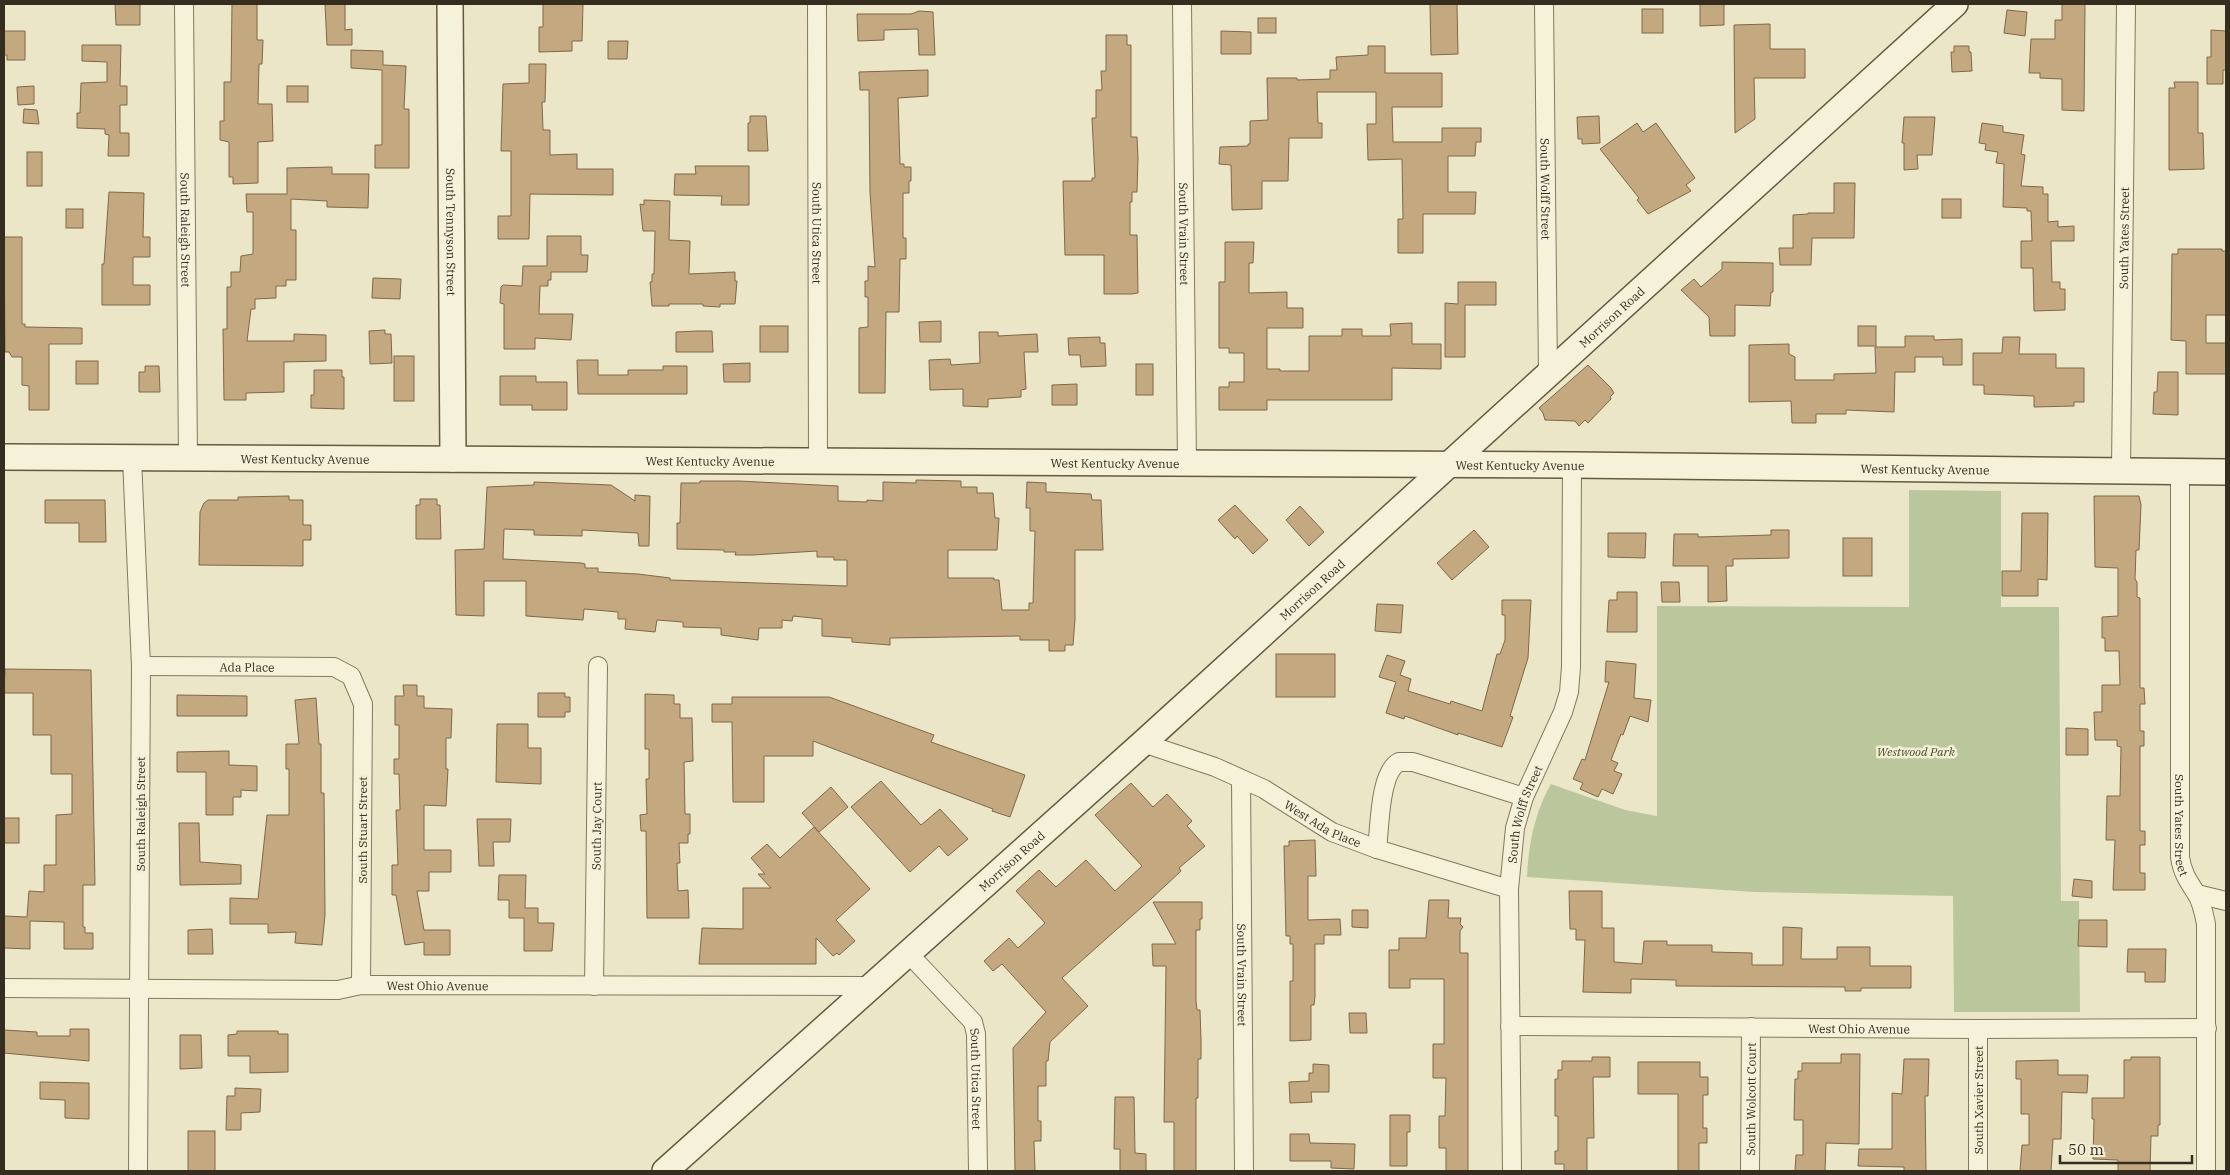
<svg xmlns="http://www.w3.org/2000/svg" width="2230" height="1175" font-family="'IBM Plex Serif',serif">
	<rect width="100%" height="100%" fill="#eae6c7"/>
	<path fill="#bac79c" d="M1909,490L2001,491V607H2059L2061,901H2079L2080,1012H1954L1953,896L1754,892L1527,877C1529,843 1534,814 1551,784L1625,810L1657,816V606L1909,607Z"/>
	<g fill="#c4a980" stroke="#806846">
		<path d="M115,4H140V25H116Z"/>
		<path d="M232,4H257V40H263L262,64H259L258,104H272L273,141L258,142V183L233,184V177H229V142L220,140V121H224V82H231Z"/>
		<path d="M325,4H345V30L352,29V45H327Z"/>
		<path d="M543,4H583L582,41H572V51L539,52V27H543Z"/>
		<path d="M1430,4H1457L1458,54L1431,55Z"/>
		<path d="M1700,4H1724V25L1700,26Z"/>
		<path d="M2062,4H2084L2085,6L2084,111L2062,110V79L2040,78V73H2029L2031,39H2055V20H2062Z"/>
		<rect x="1642" y="9" width="21" height="24"/>
		<path d="M2007,10L2027,12L2025,36L2004,33Z"/>
		<path d="M919,11L933,12L935,55H919L918,29L884,30V40L858,41L857,14H911Z"/>
		<rect x="1258" y="18" width="18" height="15"/>
		<path d="M1770,24V49H1805V78H1754L1755,119L1735,133L1734,25Z"/>
		<path d="M2211,30L2226,31V70H2223V84H2207V57H2211Z"/>
		<path d="M4,31H25V60H7V55H4Z"/>
		<path d="M1221,31L1251,32V54H1221Z"/>
		<path d="M1106,35H1127V45H1131V137H1137L1138,158L1137,192H1132V202H1130V235H1137L1138,293L1132,294H1104V255H1065L1063,181H1092V178H1095L1092,118H1096V90H1102L1101,71H1106Z"/>
		<path d="M608,41H628L627,59H608Z"/>
		<path d="M82,45H121L120,86H127V105H120V133H129V156H108L109,135L105,134V129L77,128V113H80L81,83L107,82V62L82,61Z"/>
		<path d="M1368,46H1385V73H1442V107H1392L1393,142H1442V128H1481V142H1476L1475,156H1448V192H1476L1475,214H1423V253H1398V219H1403L1402,159L1368,160L1367,124H1376V92H1317L1318,123H1322V138H1289L1288,181H1262V209L1232,210L1231,165L1219,164L1220,147L1248,146V144H1250V121L1268,120L1267,78H1297V80L1330,79V70H1337L1336,57L1368,55Z"/>
		<path d="M1954,46H1969V52H1971L1972,71L1952,72L1951,52H1954Z"/>
		<path d="M351,50L383,51V65L406,66L404,109H409V168H375V145H382V70L351,68Z"/>
		<path d="M529,64H546L545,102H542L543,130H550V155L577,154V169H613V195L530,194L529,239H498V216H511V151H501L503,84L529,83Z"/>
		<path d="M928,70V96L898,98L900,164H904V167H911V181H909V193H903V238H906V259H900L899,312H886L885,393H859V328L868,327V297H865V281H868V266L875,267L870,192L869,90H860L859,72Z"/>
		<path d="M2174,82H2198V133H2203L2204,169L2169,170V88H2175Z"/>
		<path d="M34,86V104L18,105L17,87Z"/>
		<rect x="287" y="86" width="21" height="16"/>
		<path d="M24,109L37,110L39,124L23,123Z"/>
		<path d="M750,116H766L768,151H748V123H750Z"/>
		<path d="M1599,116L1600,143L1582,144V139H1578L1577,117Z"/>
		<path d="M1904,117H1935L1932,155H1917L1918,169L1904,170V143H1902Z"/>
		<path d="M1637,123L1643,132L1656,123L1695,178L1686,185L1691,191L1648,214L1637,200L1639,198L1600,149Z"/>
		<path d="M1982,123L2003,126V132L2024,135L2021,154L2025,155L2021,186L2043,187V194H2048V222L2058,221V227L2074,226V241H2051L2052,282H2060V289H2065V310L2034,311L2033,268H2021V241H2032L2031,211H2027V208L2003,207L2004,164L1996,163L1998,152L1985,150L1986,144L1979,143Z"/>
		<rect x="27" y="152" width="15" height="34"/>
		<path d="M695,166H749V205H721L722,196L674,195L675,174H696Z"/>
		<path d="M332,167V174H369L368,208L327,207V201L291,199V230H296V280H286V286H276V298L255,299V309H251L247,341H294V334L326,335V361L284,362V392L246,393V400H224L223,329H227V287H231V272H240L241,256L253,254V212H247L246,194H287V168Z"/>
		<path d="M1834,183H1855L1854,238H1812L1811,265H1780L1779,248H1793V215L1808,214V213H1834Z"/>
		<path d="M109,192L144,193L143,237H150V257H133V285H150V305H102V264H104Z"/>
		<rect x="1942" y="199" width="19" height="19"/>
		<path d="M644,200L670,201L669,240L690,241L689,274L735,272V281H737L735,304H720V307L703,306V304H669V306H652L650,282H652V274H654L655,231H643L640,204L644,205Z"/>
		<rect x="66" y="209" width="17" height="19"/>
		<path d="M547,236H581V255H588L587,272H551V280H548V286H540L539,314H573L571,340L535,338V349H504V304L500,303L501,287L503,285L522,286L523,266H547Z"/>
		<path d="M4,237H22V324H25V327L82,328V344H49V410H29V386L22,385V357H12L9,352H5Z"/>
		<path d="M1225,242H1254L1253,263H1249V293L1287,292V308H1303V328H1267V369H1280V371H1309V336H1342V329H1362V336H1391L1390,324L1412,323V344H1441V369L1392,368V400H1267V410H1219V387H1229V382H1244V353H1229V348H1219V282H1225Z"/>
		<path d="M2178,249H2222V251H2226V315H2206V343H2226V374H2186V341L2171,340L2172,254H2178Z"/>
		<path d="M1722,262L1773,263V292H1771L1770,306L1735,305V336H1710L1709,317L1681,290L1694,279L1701,287L1722,269Z"/>
		<path d="M373,278L401,279L400,299L372,298Z"/>
		<path d="M1458,282H1496V305H1465V357H1445V303L1458,304Z"/>
		<path d="M941,321V342H920L919,322Z"/>
		<rect x="760" y="326" width="28" height="26"/>
		<rect x="1858" y="326" width="18" height="20"/>
		<path d="M385,330V334H391L392,363L370,364L369,331Z"/>
		<path d="M697,331H712L713,352H676V332Z"/>
		<path d="M979,332H998V336L1037,334L1038,352H1024L1026,389L1021,390V397L988,399V407L963,406V389L930,390L929,360L950,359L951,365L980,363Z"/>
		<path d="M1905,336H1934V340L1962,339V365H1943V357H1915V372H1895L1894,412L1846,410V414H1816V423H1792L1791,401L1749,402V345L1789,344V354L1795,357V380H1834V374L1876,373L1875,347H1905Z"/>
		<path d="M1100,337V343H1105L1106,366L1081,367L1080,355H1069L1068,338Z"/>
		<path d="M2003,337H2020L2019,354H2056V368H2084V402H2074V406L2034,407V396L1984,394V385H1973V353H2002Z"/>
		<rect x="394" y="356" width="20" height="45"/>
		<path d="M577,360H598V375H628V370H663V366H687V394H578Z"/>
		<rect x="76" y="361" width="22" height="23"/>
		<path d="M750,363V382H724L723,364Z"/>
		<rect x="1136" y="364" width="17" height="31"/>
		<path d="M1588,365L1611,388L1614,393L1610,397L1611,399L1588,423L1585,420L1579,426L1575,421L1545,420L1543,413L1539,408Z"/>
		<path d="M145,366H159L160,392H139V372H145Z"/>
		<path d="M314,370H342V377H344V409L311,408V395H314Z"/>
		<path d="M2158,372H2178V415L2153,414L2154,392H2157Z"/>
		<path d="M500,376H536V382H567V410H532V405H500Z"/>
		<path d="M1077,384V405H1052V385Z"/>
		<path d="M916,480L961,481V487H977V493H993L995,518H999L997,550H948V578H994V580H999L1002,610H1029V603H1033L1035,531H1030V508H1026L1027,482L1046,483V492L1091,494L1092,500H1101L1103,550H1075V619L1073,645H1065V651H1049V640H1020V636L890,638V645L852,642V638L822,636V619L793,616L792,621L782,620V628H759L758,640L721,635V628L683,627V622L657,620L655,632L625,629L626,619H618V612L584,609L583,620L526,616V581H484V616L456,615L455,550L484,549L487,487L534,485V482L611,485L635,501V495L650,496L649,546H639L638,533L582,530V536L534,535V530L504,529L503,559L581,563L585,564V568H598V572L638,574L670,578V580L847,586V560H834V557H817V551L753,555H735L736,552H724V550L677,549V523H680L681,483H700V481H739L838,486V501L867,502V500L883,501V482L916,483Z"/>
		<path d="M289,496V500H303V525H311V540H303V566L199,565L200,512L204,503L208,500H238V497Z"/>
		<path d="M2094,496H2139L2141,505L2139,550H2136L2135,579L2137,582V597L2140,598V688H2144L2145,704H2140V731H2144V746H2140V831H2145V845H2140V873H2145V890H2113L2115,840H2106L2107,796H2120L2121,747L2117,746V740H2095L2094,712H2102V685H2120L2119,651H2105V638H2102V617L2118,616V568L2095,567Z"/>
		<path d="M420,499H437V505H440L441,539H416V505H420Z"/>
		<path d="M45,500H105L106,542H79V523H45Z"/>
		<path d="M1235,505L1268,540L1253,554L1237,536L1235,539L1218,520Z"/>
		<path d="M1300,506L1324,532L1309,546L1286,520Z"/>
		<path d="M2022,513H2048L2047,580L2038,579V596H2002V571H2021Z"/>
		<path d="M1474,530L1489,547L1452,580L1437,563Z"/>
		<path d="M1771,530H1789V558L1733,559V566H1726L1727,601L1708,602V566H1673L1674,534H1698V537L1771,535Z"/>
		<path d="M1608,533H1646L1645,558L1608,557Z"/>
		<rect x="1843" y="538" width="29" height="38"/>
		<path d="M1661,582H1679L1680,602H1662Z"/>
		<path d="M1617,592H1637V632H1607L1609,600H1617Z"/>
		<path d="M1502,600H1531L1528,658L1510,716L1513,717L1502,747L1458,733V735L1405,716L1404,719L1386,713L1396,682L1379,677L1387,655L1405,661L1400,675L1411,679L1408,691L1450,704L1451,701L1482,711L1497,654H1500L1505,640V615H1502Z"/>
		<path d="M1377,604L1403,605L1401,633L1375,631Z"/>
		<rect x="1276" y="654" width="59" height="43"/>
		<path d="M1606,661L1636,664L1634,698L1651,700L1648,722L1630,716L1623,735L1621,734L1611,760L1618,763L1614,771L1622,774L1613,794L1602,789L1598,797L1580,789L1583,783L1573,779L1582,759L1585,760L1609,682H1605Z"/>
		<path d="M5,669L91,670L95,885H83V927H85V933H93V949H64V922L30,921V949L4,948V916L27,917L29,891L44,892V865H56V815L72,814V774H51V735H33V693H4Z"/>
		<path d="M403,685H417V696H424V708L452,709L451,738H446V769H448L446,806L424,805V850H451V872H429V891H417L424,930H450V955H424V942L405,945L396,895H392V865H398L396,810H400L399,774H394V759H399V725H395V696H404Z"/>
		<path d="M538,693H565V697H570V712H565V717H538Z"/>
		<path d="M645,694L674,695V704H680V718H692L693,761L684,762L685,814H690V834H688V843H679L680,863H677L678,891L688,890L689,918H647L646,831H641L640,815L647,814L646,779H649V749H645Z"/>
		<path d="M177,695L247,696V716H177Z"/>
		<path d="M732,697H829L934,735L931,742L1025,775L1010,817L992,811L993,809L813,741V756H764V802H733L732,722H712V704H732Z"/>
		<path d="M316,698L319,744H321V793H324L325,915L322,945L295,943L296,932L268,933V924H230V898L258,899L267,815H289V769H286V744H299L295,700Z"/>
		<path d="M497,724H528V748H541V784L496,782Z"/>
		<path d="M2066,728L2088,729V755H2066Z"/>
		<path d="M229,751V765L257,766V791L241,790V797H233V815H206V772H177V752Z"/>
		<path d="M881,781L921,825L940,809L968,839L948,856L939,846L910,872L851,807Z"/>
		<path d="M1131,783L1153,807L1167,794L1192,821L1187,826L1205,846L1179,868L1181,871L1151,899L1062,978L1088,1006L1050,1042L1048,1061H1046V1086H1038V1121H1041V1141H1034L1035,1171H1015L1013,1048L1046,1012L1002,964L993,971L984,961L1009,938L1018,948L1045,923L1016,891L1039,870L1056,887L1086,860L1115,891L1142,866L1095,815Z"/>
		<path d="M831,787L848,807L819,832L802,813Z"/>
		<rect x="4" y="818" width="15" height="25"/>
		<path d="M477,819H511L510,842H493L494,866H479Z"/>
		<path d="M179,823H199L200,862L241,865V884L180,885Z"/>
		<path d="M814,827L870,889L836,920L855,941L839,955L837,953L833,956L816,938V964H699L702,928L743,929V888H771L758,874H765L751,858L767,844L780,858Z"/>
		<path d="M1315,840L1316,876H1308V920L1340,919L1341,935H1324V944H1315V996L1314,1005H1311V1040L1290,1041V981H1293V944H1290V936H1286L1284,846H1289V841Z"/>
		<path d="M499,875H526L525,908H538V923H554L552,951H524V918H509V900H498Z"/>
		<path d="M2074,879L2092,881V898L2072,896Z"/>
		<path d="M1569,891H1602V928H1614V962L1642,964L1644,941H1667V945H1712V952L1752,953V965H1783V927L1802,928L1801,959H1837V947H1870V966H1911V988H1861V991H1845V987L1676,986V980L1631,979V993L1583,992L1585,940H1576V929H1570Z"/>
		<path d="M1429,900H1449L1448,918H1461L1460,924L1463,927L1460,931V953H1468V1171H1446V1148H1439V1116H1445L1446,1078H1433V1044H1444V979H1410V988H1389V950H1399V938H1426Z"/>
		<path d="M1153,902H1202V919H1200V930H1196V1001L1197,1010H1200L1201,1040V1059H1198V1098H1196V1171H1174V1122H1164L1166,966H1153L1152,944H1176Z"/>
		<path d="M1352,910H1368V928L1352,927Z"/>
		<path d="M2079,920H2107V947L2078,946Z"/>
		<path d="M212,929L213,954H188V930Z"/>
		<path d="M2128,949H2166L2165,982H2145V972H2127Z"/>
		<path d="M1349,1013H1366L1367,1033H1350Z"/>
		<path d="M70,1029H89V1061L4,1053V1030L37,1032V1036H70Z"/>
		<path d="M237,1031H278V1034H288V1072L250,1073V1056H228V1035L237,1034Z"/>
		<path d="M180,1035H201L202,1068L180,1069Z"/>
		<path d="M1841,1054H1860L1859,1144L1826,1143L1825,1171H1795L1796,1155H1803V1120H1794L1795,1079H1798V1071H1802V1063H1841Z"/>
		<path d="M1592,1057H1610V1077H1593L1594,1138H1587V1171H1564V1164H1555V1151H1558V1116H1555V1079H1558V1070H1562V1061H1592Z"/>
		<path d="M2131,1057H2160V1125H2158V1136H2151L2150,1171H2118V1160L2093,1159L2094,1119H2092V1098H2124V1060H2131Z"/>
		<path d="M1904,1059H1929L1928,1096H1925L1926,1171H1904V1167L1858,1166L1859,1149H1892V1093L1902,1094Z"/>
		<path d="M2058,1060V1075H2088L2087,1093L2062,1092L2061,1139H2053L2051,1171H2020L2022,1145H2029V1114H2021V1079H2016V1061Z"/>
		<path d="M1638,1062H1700V1077H1708V1095H1703V1128H1707V1143H1699V1171H1678V1094H1638Z"/>
		<path d="M1313,1064L1329,1065V1092H1311L1312,1102L1290,1103L1289,1082L1309,1081V1073H1313Z"/>
		<path d="M40,1082L89,1083V1119L65,1118V1100L40,1099Z"/>
		<path d="M235,1088L261,1089L260,1112L241,1113V1130H226L227,1096H235Z"/>
		<path d="M1115,1097H1134L1135,1153L1146,1154V1171H1120V1149H1114Z"/>
		<path d="M1390,1115H1410V1132H1407V1166H1390Z"/>
		<rect x="188" y="1131" width="27" height="40"/>
		<path d="M1290,1134H1309L1310,1143L1355,1144L1354,1169L1331,1168V1161H1290Z"/>
	</g>
	<g fill="none" stroke-linecap="round" stroke-linejoin="round">
		<g stroke="#83795e" stroke-width="20">
			<g id="street">
				<path id="s1" d="M184,4L188,458"/>
				<path id="s2" d="M817,4L818,461"/>
				<path id="s3" d="M1182,4L1187,463"/>
				<path id="s4" d="M1544,4L1548,373"/>
				<path d="M132,458L141,666L138,1171"/>
				<path id="s5" d="M2121,470L2126,4"/>
				<path id="s6" d="M2180,471V857C2182,872 2188,881 2196,893C2202,902 2204,914 2206,924V1171"/>
				<path id="s7" d="M141,666L334,667L351,676L363,704L361,985"/>
				<path id="s8" d="M1143,743L1215,767L1264,789L1332,832L1377,849L1509,889"/>
				<path id="s9" d="M1241,779L1244,1171"/>
				<path d="M1377,849C1380,827 1379,773 1399,762H1413L1524,797"/>
				<path d="M2197,894L2226,901"/>
				<path id="s10" d="M908,953L973,1022L976,1034L978,1171"/>
				<path id="s11" d="M594,986L598,666"/>
				<path id="s12" d="M4,988L338,990L361,985L871,986"/>
				<path id="s13" d="M1510,1026L1978,1029L2207,1028"/>
				<path d="M1978,1029V1171"/>
				<path id="s14" d="M1512,1171L1509,889L1515,828L1524,797L1563,712L1569,692L1571,667L1572,465"/>
				<path id="s15" d="M1750,1171L1751,1027"/>
			</g>
		</g>
		<g stroke="#655a41" stroke-width="28">
			<g id="secondary">
				<path id="s16" d="M450,4L453,459"/>
				<path id="s17" d="M4,457L1572,465L2226,472"/>
				<path id="s18" d="M665,1171L1143,743L1955,4"/>
			</g>
		</g>
		<use href="#street" stroke="#f5f2d9" stroke-width="18"/>
		<use href="#secondary" stroke="#f5f2d9" stroke-width="25"/>
	</g>
	<g text-anchor="middle" dominant-baseline="central" stroke-width="5" stroke-linejoin="round" paint-order="stroke">
		<g font-size="12" fill="#352e20" stroke="#f2efd5">
			<text stroke="none"><textPath href="#s4" startOffset="185">South Wolff Street</textPath></text>
			<text stroke="none"><textPath href="#s1" startOffset="226">South Raleigh Street</textPath></text>
			<text stroke="none"><textPath href="#s16" startOffset="228">South Tennyson Street</textPath></text>
			<text stroke="none"><textPath href="#s2" startOffset="229">South Utica Street</textPath></text>
			<text stroke="none"><textPath href="#s3" startOffset="230">South Vrain Street</textPath></text>
			<text stroke="none"><textPath href="#s5" startOffset="232">South Yates Street</textPath></text>
			<text stroke="none"><textPath href="#s18" startOffset="1275">Morrison Road</textPath></text>
			<text stroke="none"><textPath href="#s17" startOffset="301">West Kentucky Avenue</textPath></text>
			<text stroke="none"><textPath href="#s17" startOffset="706">West Kentucky Avenue</textPath></text>
			<text stroke="none"><textPath href="#s17" startOffset="1111">West Kentucky Avenue</textPath></text>
			<text stroke="none"><textPath href="#s17" startOffset="1516">West Kentucky Avenue</textPath></text>
			<text stroke="none"><textPath href="#s17" startOffset="1921">West Kentucky Avenue</textPath></text>
			<text stroke="none"><textPath href="#s18" startOffset="870">Morrison Road</textPath></text>
			<text stroke="none"><textPath href="#s7" startOffset="106">Ada Place</textPath></text>
			<text transform="translate(140 814) rotate(-90)">South Raleigh Street</text>
			<text stroke="none"><textPath href="#s14" startOffset="359">South Wolff Street</textPath></text>
			<text stroke="none"><textPath href="#s8" startOffset="198">West Ada Place</textPath></text>
			<text stroke="none"><textPath href="#s6" startOffset="354">South Yates Street</textPath></text>
			<text stroke="none"><textPath href="#s11" startOffset="160">South Jay Court</textPath></text>
			<text transform="translate(362 830) rotate(-90)">South Stuart Street</text>
			<text stroke="none"><textPath href="#s18" startOffset="465">Morrison Road</textPath></text>
			<text stroke="none"><textPath href="#s9" startOffset="196">South Vrain Street</textPath></text>
			<text stroke="none"><textPath href="#s12" startOffset="434">West Ohio Avenue</textPath></text>
			<text stroke="none"><textPath href="#s13" startOffset="349">West Ohio Avenue</textPath></text>
			<text stroke="none"><textPath href="#s10" startOffset="152">South Utica Street</textPath></text>
			<text stroke="none"><textPath href="#s15" startOffset="72">South Wolcott Court</textPath></text>
			<text transform="translate(1978 1100) rotate(-90)">South Xavier Street</text>
		</g>
		<g font-size="12" font-style="italic" fill="#3f4f29" stroke="#f2efd5">
			<text x="1916" y="751">Westwood Park</text>
		</g>
	</g>
	<rect width="2230" height="1175" fill="none" stroke="#352e20" stroke-width="10"/>
	<path d="M2060 1155v8h132v-8" fill="none" stroke="#352e20" stroke-width="2.5"/>
	<text x="2068" y="1155" font-size="15" fill="#352e20" stroke="#f2efd5" stroke-width="4" paint-order="stroke">50 m</text>
</svg>
